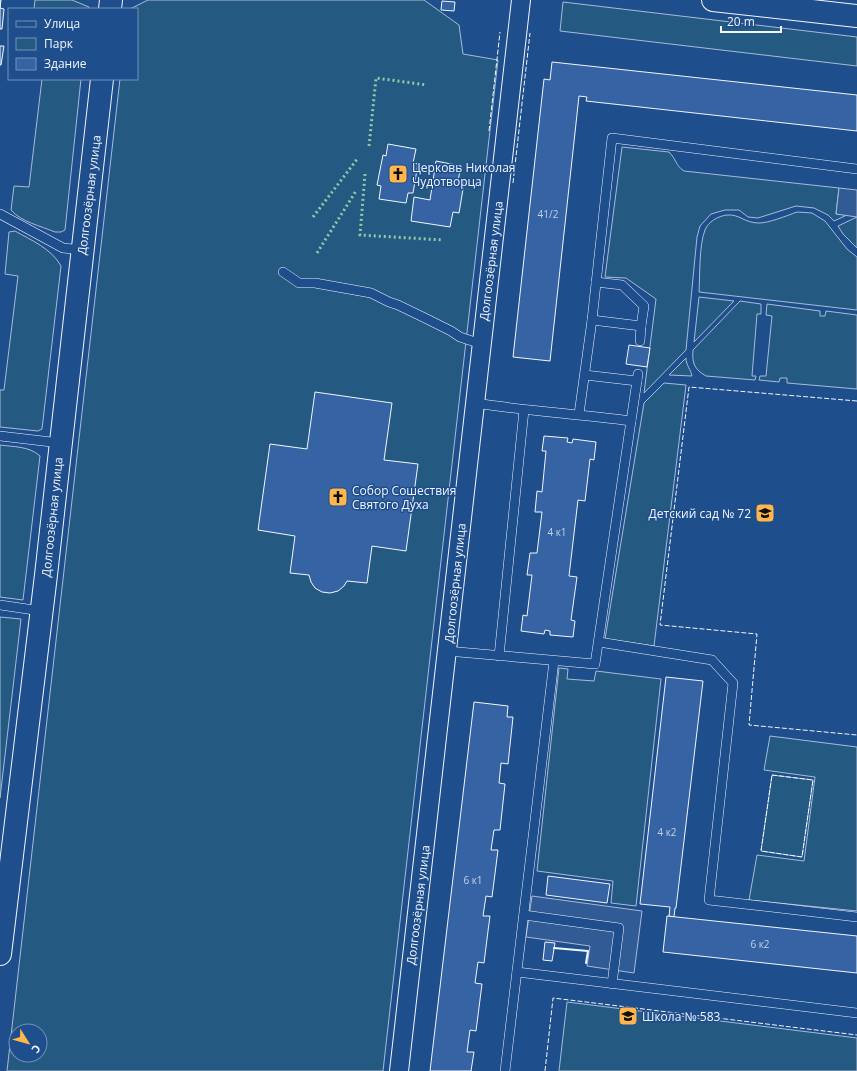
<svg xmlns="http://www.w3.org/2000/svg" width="857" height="1071" font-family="'Open Sans',sans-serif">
	<rect width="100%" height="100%" fill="#1f4e8c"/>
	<g fill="#245a82" stroke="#a8bbd7" fill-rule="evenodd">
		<path d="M35,0H72L89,7V9H34Z"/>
		<path d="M148,0H424L459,25L463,54L498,60L383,1071H7L120,79H137V9H130ZM16,1031H40V1055H16Z"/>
		<path d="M563,2L857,37V66L560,31Z"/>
		<path d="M42,79H81L65,230L61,232H55C41,226 21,222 11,210L14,186L29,187Z"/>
		<path d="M622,147L669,152C677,160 675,165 684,171L839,188L836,214L847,215L834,221L828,215L814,208L796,206L758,218L748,217L739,210H725L711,214L700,226L697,237L686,350L644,393L656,299L626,278L605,277Z"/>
		<path d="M797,212L812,213L825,221L847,249L857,257V310L699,292C700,275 699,245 705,230C708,222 718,216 727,215C740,214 744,223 759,223C769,223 786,216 797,212Z"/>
		<path d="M857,217V248L843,234L838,226Z"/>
		<path d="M15,231C31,240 52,249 61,266L42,429L38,431L0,427V390H4L18,276L5,274L9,232Z"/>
		<path d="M699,297L734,301L694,342Z"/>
		<path d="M740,301L761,304V314H757L752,376H756L755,380L706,376C694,369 692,363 693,350Z"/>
		<path d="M767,304L820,311V316H825L826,311L857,315V389L787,383V378H780L779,382L759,380L760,376H766L772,316L766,315Z"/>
		<path d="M686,358C686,365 691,370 692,376L669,375Z"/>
		<path d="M664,383L686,385L654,646L605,639L644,403Z"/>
		<path d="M0,445C14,447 29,446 40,456L23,600L0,597Z"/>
		<path d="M0,617L21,619L0,798Z"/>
		<path d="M559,668L568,669L567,679L594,681L596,671L661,679L636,906L611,903L613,881L537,871Z"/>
		<path d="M770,736L857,747V911L749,900L757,855L804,861L815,777L764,770Z"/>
		<path d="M772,775L813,780L802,857L761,851Z"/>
		<path d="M567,1002L857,1038V1071H559Z"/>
	</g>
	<g fill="#305b95" stroke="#a8bbd7">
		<path d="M839,188L857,190V217L836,214Z"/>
		<path d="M532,896L642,911L634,973L587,966L590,946L526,937Z"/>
	</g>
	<g fill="#3563a3" stroke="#f2f6ff">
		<path d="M0,0H1L0,8L4,9L2,29H0Z"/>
		<path d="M442,1L455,2L454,11L441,10Z"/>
		<path d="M0,46H4L1,65H0Z"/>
		<path d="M552,62L857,95V131L586,101L587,97L579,96L550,361L513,357L544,79L550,80Z"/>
		<path d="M388,144L416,149L413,163L418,164L413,193H408L406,203L379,199L381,186L377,185L383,155L386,156Z"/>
		<path d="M436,161L461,166L458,181L464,183L459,213L453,212L450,227L411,221L414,197L430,200Z"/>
		<path d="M629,345L650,348L647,367L626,364Z"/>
		<path d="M315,392L392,403L384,460L418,464L406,551L372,546L367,583L347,581L344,586L338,591L330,593L322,592L315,588L311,582L309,575L290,573L295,536L258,530L270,444L307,449Z"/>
		<path d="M544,436L568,438L567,442L572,443L573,439L596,442L594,460L590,459L585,501L578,500L569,576L577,577L571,620L575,621L573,637L550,635V631L545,630L544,634L521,631L523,615L527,616L532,575H527L530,553H537L542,512H535L537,491L542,492L546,451H542Z"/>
		<path d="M666,677L703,681L676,908H675L674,917L669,916L670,907L640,904Z"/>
		<path d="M474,702L508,706L507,717H513L508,764L501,763L499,783L505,784L500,830H494L491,850H498L492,897L486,896L483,916H490L488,931L484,963L478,962L475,983L482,984L476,1031L470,1030L467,1052H474L471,1071H430Z"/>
		<path d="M548,876L610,884L607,903L546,895Z"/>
		<path d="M667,916L857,936V973L663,952Z"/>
		<path d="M545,942L555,943L552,961L543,960Z"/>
	</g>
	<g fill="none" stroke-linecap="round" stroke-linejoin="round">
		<g stroke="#f2f6ff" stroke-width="10">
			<g id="service">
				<path d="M0,214L63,248L82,250"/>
				<path d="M283,272L299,283H315L371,293L389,302L398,305L427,319L451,331L460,337L481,344"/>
				<path d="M596,282L622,285L644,306L641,326"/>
				<path d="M592,320L641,326L640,341"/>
				<path d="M585,375L637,381"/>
				<path d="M579,414L592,320L612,138L857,169"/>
				<path d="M631,421L638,374"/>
				<path d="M0,436L60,443"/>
				<path d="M0,605L41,611"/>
				<path d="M599,642L712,660L733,683L709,900L857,917"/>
				<path d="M447,651L595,664L631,421C579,414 527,411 475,403"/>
				<path d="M499,656L524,410"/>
				<path d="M524,915L619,928L612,984"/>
				<path d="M517,972L857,1013"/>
				<path d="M505,1071L554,661"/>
			</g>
		</g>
		<g stroke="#f2f6ff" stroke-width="20">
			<path id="minor" d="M399,1071L521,0"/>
		</g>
		<g stroke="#f2f6ff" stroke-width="24">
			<path id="tertiary" d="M713,0L857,16"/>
		</g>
		<g stroke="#f2f6ff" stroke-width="24">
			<g id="secondary">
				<path d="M110,9L111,0"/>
				<path d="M0,954L46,575L102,79"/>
			</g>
		</g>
		<use href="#service" stroke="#1f4e8c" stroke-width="9"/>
		<use href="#minor" stroke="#1f4e8c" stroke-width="18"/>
		<use href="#tertiary" stroke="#1f4e8c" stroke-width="22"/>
		<use href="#secondary" stroke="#1f4e8c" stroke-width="22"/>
		<g stroke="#97c8a6" stroke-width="3" stroke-dasharray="2 3" stroke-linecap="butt">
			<path d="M369,146L376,78L427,85"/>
			<path d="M365,174L360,235L443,240"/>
			<path d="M313,217L358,158"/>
			<path d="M317,253L356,191"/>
		</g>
		<g stroke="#f2f6ff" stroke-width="1" stroke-dasharray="5 2" stroke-linecap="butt">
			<path d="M489,131L500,32"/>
			<path d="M513,183L530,33"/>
			<path d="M857,401L689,387L660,625L757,634L749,725L857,735"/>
			<path d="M772,775L813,780L802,857L761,851Z"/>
			<path d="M545,1071L553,998L857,1035"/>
		</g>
		<path stroke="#f2f6ff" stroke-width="2" d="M554,948L588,951L586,963"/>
	</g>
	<defs>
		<g id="church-square" transform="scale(1)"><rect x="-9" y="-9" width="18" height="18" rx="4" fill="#ffb74d" stroke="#1f4e8c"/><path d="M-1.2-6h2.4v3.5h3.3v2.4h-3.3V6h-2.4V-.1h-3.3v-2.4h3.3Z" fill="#111"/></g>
		<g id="school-square" transform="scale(1)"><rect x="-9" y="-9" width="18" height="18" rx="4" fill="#ffb74d" stroke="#1f4e8c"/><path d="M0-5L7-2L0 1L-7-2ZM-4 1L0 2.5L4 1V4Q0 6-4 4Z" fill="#111"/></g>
	</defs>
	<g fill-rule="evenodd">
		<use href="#church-square" x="398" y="174"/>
		<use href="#church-square" x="338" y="497"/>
		<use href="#school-square" x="765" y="513"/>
		<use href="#school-square" x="628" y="1016"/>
	</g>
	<g text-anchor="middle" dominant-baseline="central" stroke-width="3" stroke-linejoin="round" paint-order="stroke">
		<g font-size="10" fill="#c3d1e8">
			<text x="548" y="214">41/2</text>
			<text x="557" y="532">4 к1</text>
			<text x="667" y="832">4 к2</text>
			<text x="473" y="880">6 к1</text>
			<text x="760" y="944">6 к2</text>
		</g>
		<g font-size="12" fill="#f2f6ff" stroke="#1f4e8c" text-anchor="start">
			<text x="412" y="167">Церковь Николая<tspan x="412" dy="14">Чудотворца</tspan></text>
			<text x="352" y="490">Собор Сошествия<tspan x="352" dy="14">Святого Духа</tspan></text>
			<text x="751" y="513" text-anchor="end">Детский сад № 72</text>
			<text x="642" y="1016">Школа № 583</text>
		</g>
		<g font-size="12" fill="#f2f6ff" stroke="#1f4e8c">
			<text transform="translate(89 195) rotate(-83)">Долгоозёрная улица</text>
			<text transform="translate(491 261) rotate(-83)">Долгоозёрная улица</text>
			<text transform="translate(52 517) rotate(-84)">Долгоозёрная улица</text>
			<text transform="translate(455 583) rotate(-84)">Долгоозёрная улица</text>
			<text transform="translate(418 905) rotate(-83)">Долгоозёрная улица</text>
		</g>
	</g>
	<rect x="8" y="8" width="130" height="72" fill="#1f4e8c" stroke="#7391ba"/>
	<rect x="16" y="21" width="20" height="6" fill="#1f4e8c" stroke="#7391ba"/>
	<text x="44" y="28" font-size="12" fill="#f2f6ff">Улица</text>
	<rect x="16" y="38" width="20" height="12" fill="#245a82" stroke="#7391ba"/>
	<text x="44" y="48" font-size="12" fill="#f2f6ff">Парк</text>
	<rect x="16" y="58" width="20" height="12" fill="#3563a3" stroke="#7391ba"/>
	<text x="44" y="68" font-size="12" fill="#f2f6ff">Здание</text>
	<g transform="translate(28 1043) rotate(127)"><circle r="19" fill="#1f4e8c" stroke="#7391ba"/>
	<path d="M0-3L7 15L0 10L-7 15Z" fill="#ffb74d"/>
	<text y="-6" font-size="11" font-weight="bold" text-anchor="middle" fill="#f2f6ff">С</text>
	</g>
	<path d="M721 26v6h60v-6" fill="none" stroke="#f2f6ff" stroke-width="2"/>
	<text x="727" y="26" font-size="12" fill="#f2f6ff" stroke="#1f4e8c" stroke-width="3" paint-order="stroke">20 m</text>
</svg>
